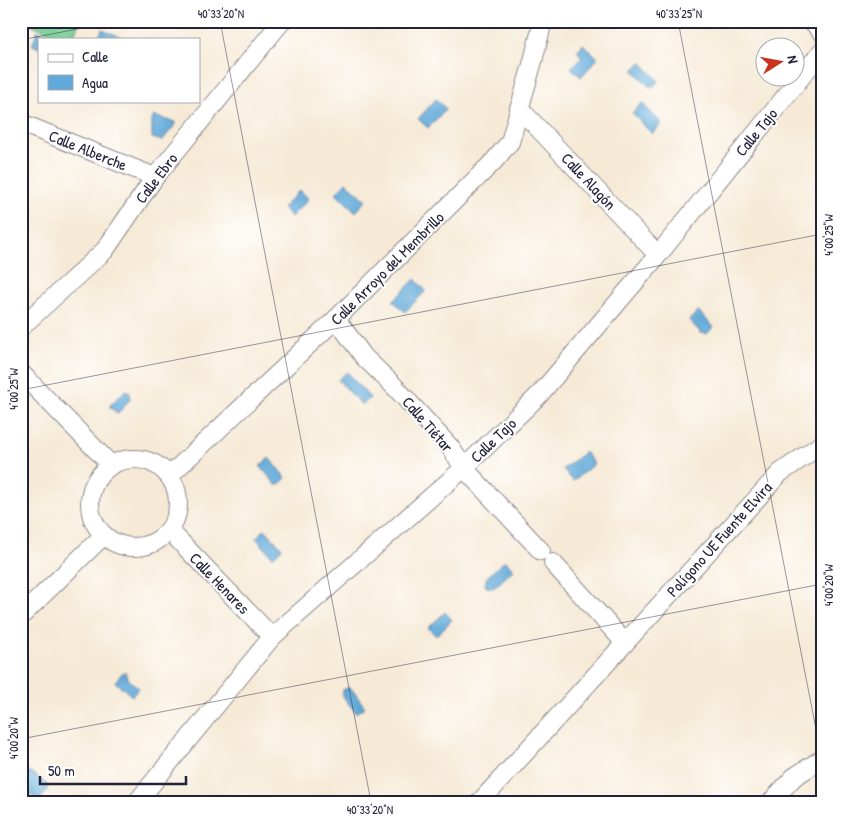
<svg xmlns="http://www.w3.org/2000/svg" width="843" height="823" font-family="'Patrick Hand',sans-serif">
	<rect width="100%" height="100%" fill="#fff"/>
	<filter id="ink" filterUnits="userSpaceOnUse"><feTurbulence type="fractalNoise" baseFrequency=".02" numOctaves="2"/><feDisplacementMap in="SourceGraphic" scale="10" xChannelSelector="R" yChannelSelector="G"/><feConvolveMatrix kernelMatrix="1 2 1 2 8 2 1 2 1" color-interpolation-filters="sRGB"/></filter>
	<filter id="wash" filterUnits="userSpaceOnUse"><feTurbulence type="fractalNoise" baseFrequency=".0096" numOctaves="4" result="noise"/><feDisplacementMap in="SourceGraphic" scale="20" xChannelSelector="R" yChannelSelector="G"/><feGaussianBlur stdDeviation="1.12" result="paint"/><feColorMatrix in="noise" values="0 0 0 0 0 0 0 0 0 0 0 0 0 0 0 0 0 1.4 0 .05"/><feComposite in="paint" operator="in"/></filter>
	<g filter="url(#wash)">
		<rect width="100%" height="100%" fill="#f6ead6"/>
		<path fill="#76cd92" stroke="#4c7866" d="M21,21H80L72,39H67Z"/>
		<g fill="#61a9d8" stroke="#42668a">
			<path d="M102,29L126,39H98Z"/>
			<path d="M37,31L58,39H39V48L32,45Z"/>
			<path d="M583,44L598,58L581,77L571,68L582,57L577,51Z"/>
			<path d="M641,62L659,81L651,88L633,70Z"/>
			<path d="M436,99L446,109L428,128L418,119Z"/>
			<path d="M642,103L662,124L652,134L632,113Z"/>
			<path d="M154,116L175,122V125L162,141L152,138V120Z"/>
			<path d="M346,182L366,200L356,212L336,193Z"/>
			<path d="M300,190L309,199L291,217L282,208Z"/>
			<path d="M21,224L29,227L31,233L30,236L25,240L21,238Z"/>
			<path d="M415,279L426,291L405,312L393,301Z"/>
			<path d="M698,311L714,327L707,334L701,333L689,320Z"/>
			<path d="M347,372L370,398L362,405L338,380Z"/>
			<path d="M126,390L130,393V399L118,414L109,406Z"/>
			<path d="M585,452L594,464L573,481L563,469Z"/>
			<path d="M269,458L286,478L277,486L260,466Z"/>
			<path d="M265,529L282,548L273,557L256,538Z"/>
			<path d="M505,560L514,569L494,588L486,587L485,583L487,580L485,579Z"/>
			<path d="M445,612L452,620L436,636L428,628Z"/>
			<path d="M126,672L127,678L139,688L132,696L115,682L122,673Z"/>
			<path d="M347,688H351L365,707L356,713L342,695L343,690Z"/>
			<path d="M21,772L32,773L47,784V792L40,799L30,795L21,794Z"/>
		</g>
	</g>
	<g filter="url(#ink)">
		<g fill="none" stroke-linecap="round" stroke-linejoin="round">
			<g stroke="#8c8688" stroke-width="20">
				<g id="minor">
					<path d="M812,21L822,32"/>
					<path d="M519,108L658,255"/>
					<path d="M21,123L155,177"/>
					<path d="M336,319L364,357L394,386L450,447L464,468L541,551"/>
					<path d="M21,327L105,250L155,177L282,21"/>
					<path d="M21,373L111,465"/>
					<circle cx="134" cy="503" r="44"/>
					<path d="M169,476L336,319L494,161L510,142L533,61L543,21"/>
					<path d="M169,530L272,637"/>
					<path d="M553,563L625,643"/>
					<path d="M21,616L104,535"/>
					<path d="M137,802L272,637L464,468L539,395L658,255L822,51"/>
					<path d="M480,802L780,473L822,444"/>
					<path d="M771,802L794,777L822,759"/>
				</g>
			</g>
			<use href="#minor" stroke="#fff" stroke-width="18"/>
		</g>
	</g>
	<path fill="none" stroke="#22223b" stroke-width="1" stroke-opacity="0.45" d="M220,21L371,802M678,21L822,760M21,40L118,21M21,390L822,234M21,739L822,584"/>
	<g text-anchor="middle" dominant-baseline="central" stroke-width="4" stroke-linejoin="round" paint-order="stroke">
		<g font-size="16" fill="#22223b" stroke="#fff">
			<text transform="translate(756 132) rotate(-51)">Calle Tajo</text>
			<text transform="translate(88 150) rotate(22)">Calle Alberche</text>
			<text transform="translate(156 178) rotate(-53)">Calle Ebro</text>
			<text transform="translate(589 181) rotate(47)">Calle Alagón</text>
			<text transform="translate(387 268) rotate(-45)">Calle Arroyo del Membrillo</text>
			<text transform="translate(428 424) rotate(49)">Calle Tiétar</text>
			<text transform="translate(493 440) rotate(-44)">Calle Tajo</text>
			<text transform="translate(719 539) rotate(-48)">Polígono UE Fuente Elvira</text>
			<text transform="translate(220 583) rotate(46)">Calle Henares</text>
		</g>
	</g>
	<rect width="843" height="823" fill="none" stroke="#fff" stroke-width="55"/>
	<rect x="38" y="38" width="162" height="65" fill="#ffffff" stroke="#a7a7b1"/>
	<rect x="48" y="54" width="25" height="8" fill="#ffffff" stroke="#a7a7b1"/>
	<text x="82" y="62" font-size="15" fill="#22223b">Calle</text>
	<rect x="48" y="75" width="25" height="15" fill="#61a9d8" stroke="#a7a7b1"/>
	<text x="82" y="88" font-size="15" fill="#22223b">Agua</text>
	<g transform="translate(780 62) rotate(79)"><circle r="24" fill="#ffffff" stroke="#a7a7b1"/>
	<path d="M0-4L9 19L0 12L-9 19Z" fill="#c8321e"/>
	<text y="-8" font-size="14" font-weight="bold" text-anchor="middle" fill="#22223b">N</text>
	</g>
	<path d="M40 776v8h146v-8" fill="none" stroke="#22223b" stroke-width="2.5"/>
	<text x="48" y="776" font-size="15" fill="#22223b" stroke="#ffffff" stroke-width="4" paint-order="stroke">50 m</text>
	<rect x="28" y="28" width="788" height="768" fill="none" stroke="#22223b" stroke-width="2"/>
	<g font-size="12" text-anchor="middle" fill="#22223b">
		<text x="221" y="18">40°33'20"N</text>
		<text x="679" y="18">40°33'25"N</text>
		<text transform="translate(829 235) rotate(-90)" y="4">4°00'25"W</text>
		<text transform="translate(14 389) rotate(-90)" y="4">4°00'25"W</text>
		<text transform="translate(829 585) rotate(-90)" y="4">4°00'20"W</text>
		<text transform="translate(14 738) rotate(-90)" y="4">4°00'20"W</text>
		<text x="370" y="814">40°33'20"N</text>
	</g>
</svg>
